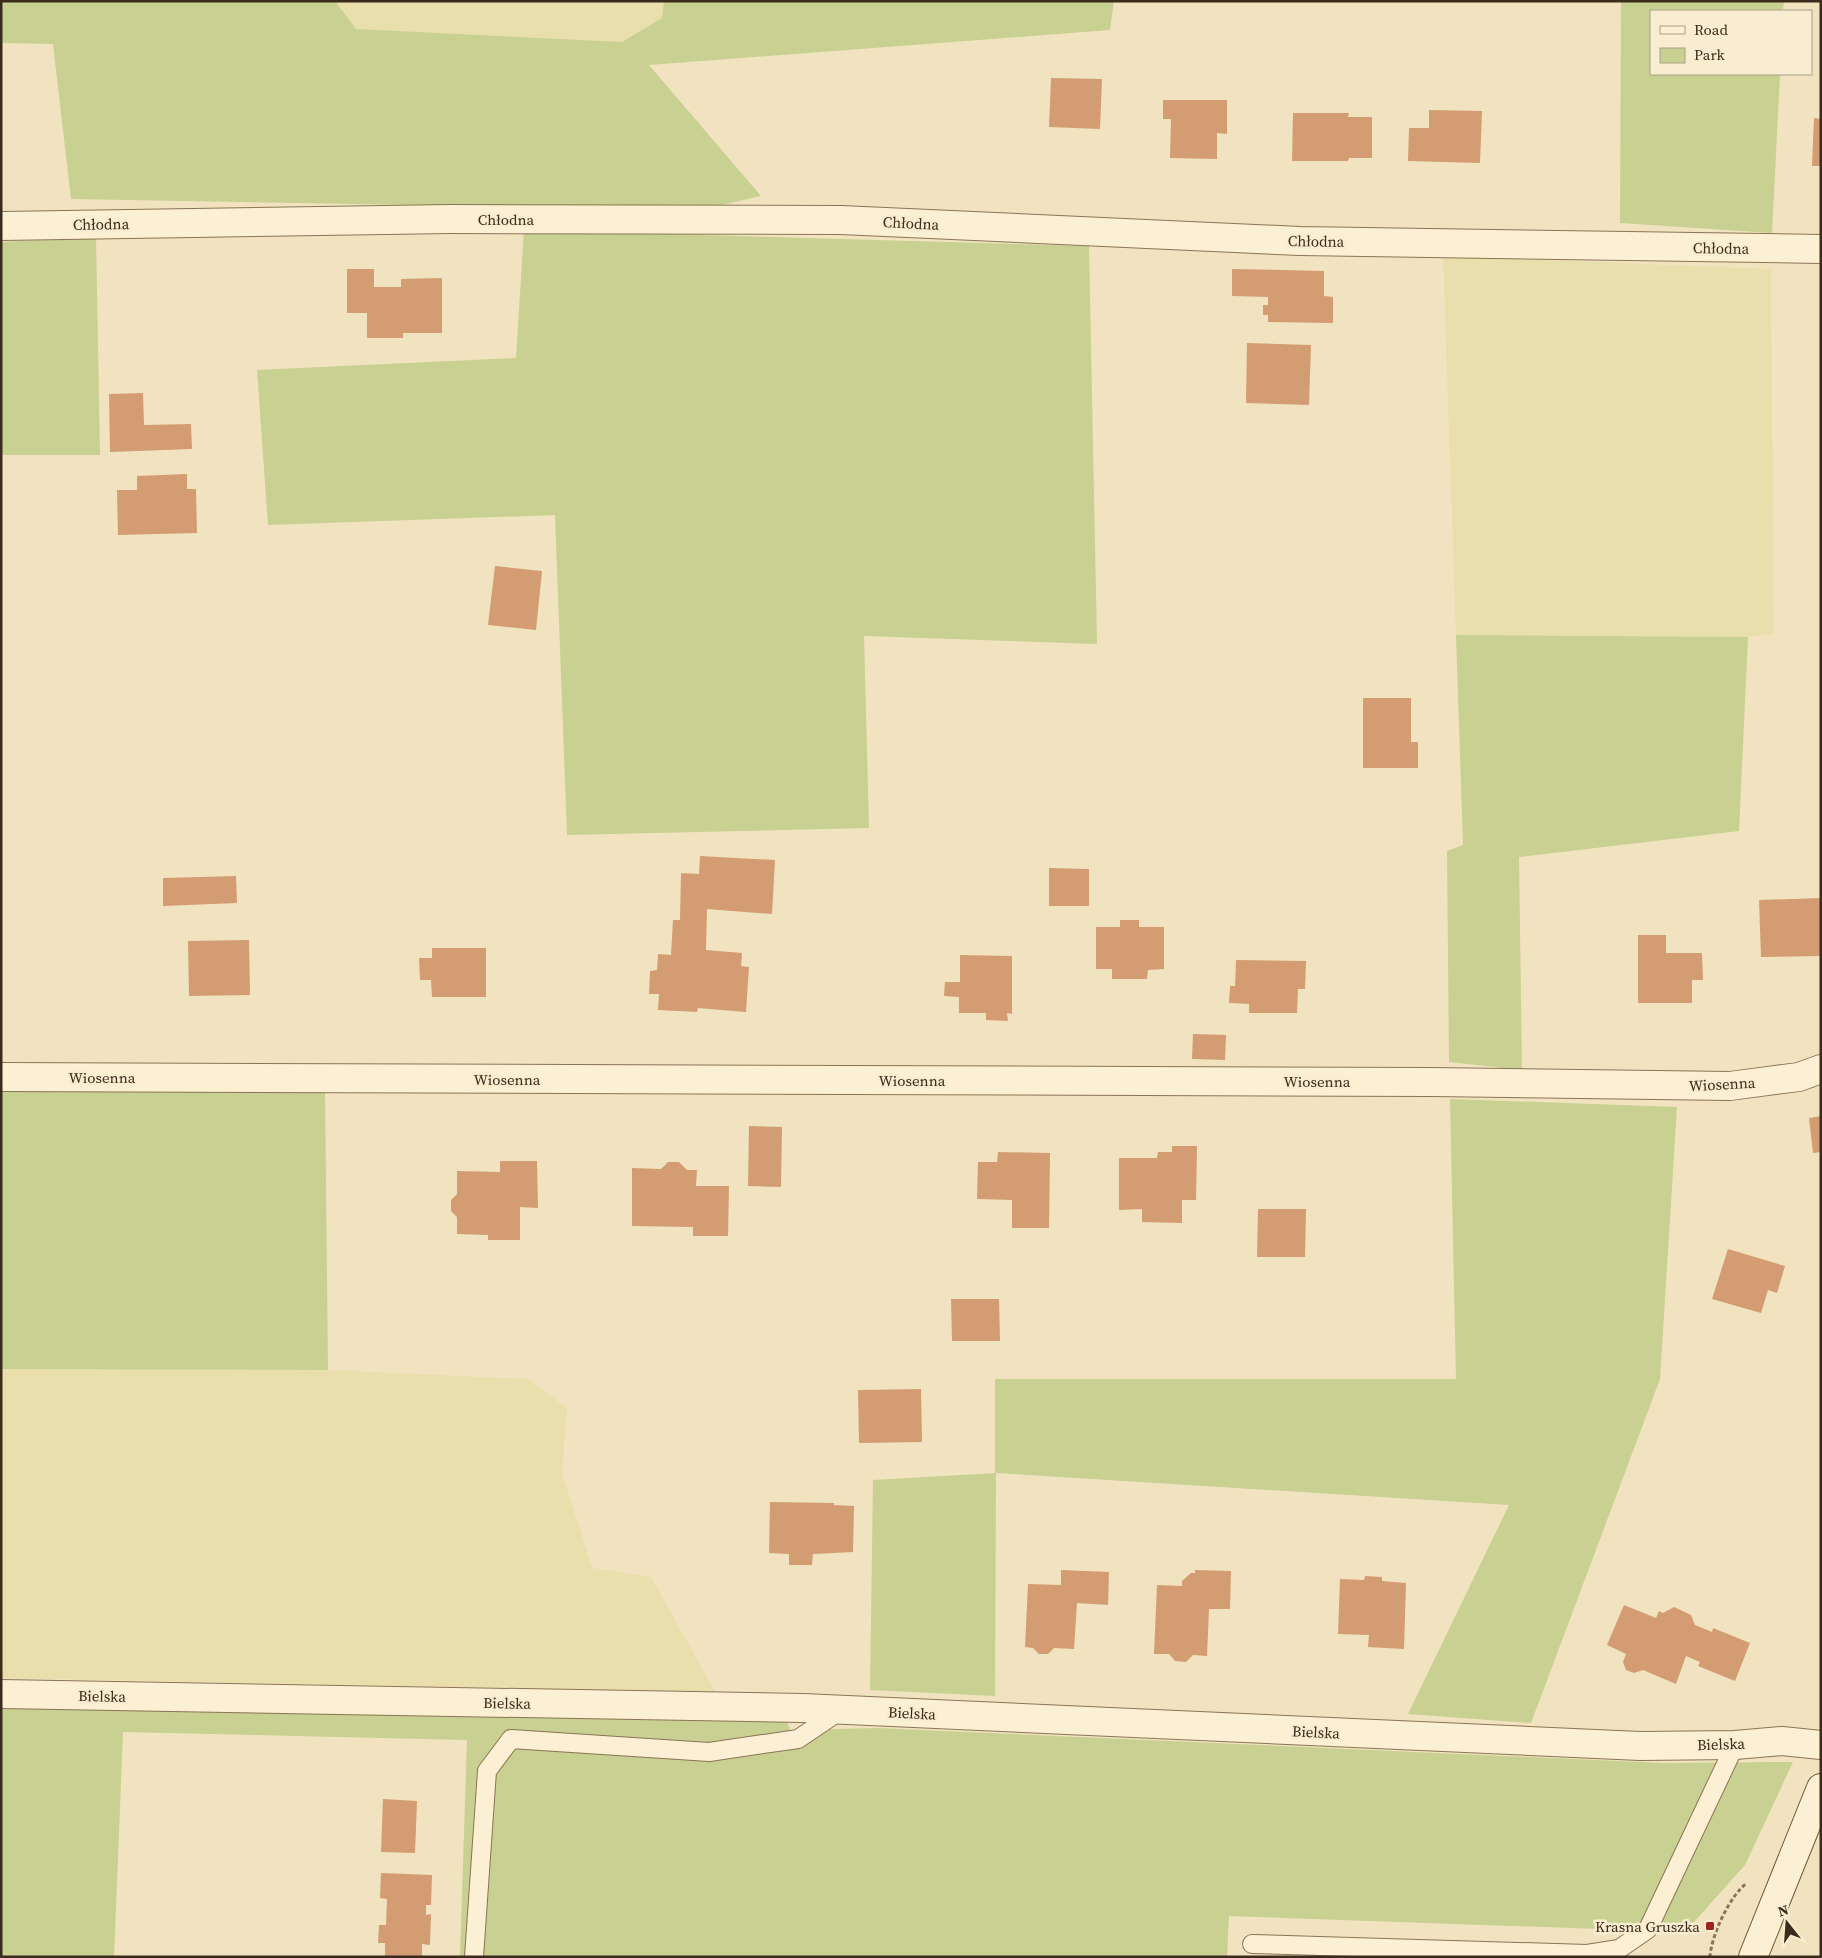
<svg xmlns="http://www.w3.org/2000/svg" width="1822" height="1958" font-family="'Source Serif 4',serif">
	<rect width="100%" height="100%" fill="#f1e3bf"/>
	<g fill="#e8dfac">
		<path d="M335,1H664L662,18L622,42L356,29Z"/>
		<path d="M1443,256L1771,269L1774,634L1748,637L1456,635Z"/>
		<path d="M1,1369L328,1370L528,1379L567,1408L562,1473L592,1568L651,1577L715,1692L1,1678Z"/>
	</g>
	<g fill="#c8d092">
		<path d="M1,1H335L356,29L622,42L662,18L664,1H1114L1110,30L649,65L761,196L700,210L71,199L53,44L1,43Z"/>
		<path d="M1633,1H1784L1783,11H1651V74H1780L1772,233L1620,223L1621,2Z"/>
		<path d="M524,230L1089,246L1097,644L864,636L869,828L567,835L555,515L268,525L257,370L516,358Z"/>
		<path d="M96,237L100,455H1V242Z"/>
		<path d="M1456,635L1748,637L1739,831L1519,857L1522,1070L1449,1062L1447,851L1463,845Z"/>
		<path d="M1,1088L325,1092L328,1370L1,1369Z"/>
		<path d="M1450,1099L1677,1107L1660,1379L1531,1723L1408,1714L1509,1505L996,1473L995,1696L870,1690L873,1480L995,1473V1379H1456Z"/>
		<path d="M1,1706L786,1719L790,1730L878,1728L1663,1763L1793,1762L1745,1865L1685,1932L1229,1916L1227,1957H460L467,1740L123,1732L114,1957H1Z"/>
	</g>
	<g fill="#d39c72">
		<path d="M1051,78L1102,79L1100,129L1049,127Z"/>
		<path d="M1163,100H1227V134L1217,133V159L1170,158L1171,119H1163Z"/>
		<path d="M1429,110L1482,111L1480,163L1408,161L1409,128H1429Z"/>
		<path d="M1293,113H1349L1348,117H1372V158H1349L1348,161H1292Z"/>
		<path d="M1814,118L1821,119V166H1812Z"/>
		<path d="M347,269H374V287H401V279L442,278V333H403V338H367V313H347Z"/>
		<path d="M1232,269L1324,271V296L1333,297V323L1268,322V315H1263V305H1268V297L1232,296Z"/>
		<path d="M1247,343L1311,345L1309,405L1246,403Z"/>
		<path d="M143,393L144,425L191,424L192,449L110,452L109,394Z"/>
		<path d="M187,474V489H196L197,533L118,535L117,490H137V476Z"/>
		<path d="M495,566L542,571L536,630L488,625Z"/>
		<path d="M1363,698H1411V742H1418V768H1363Z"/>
		<path d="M700,856L775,860L772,914L707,909L706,950L742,953L741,966L749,967L746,1012L698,1008L697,1012L658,1010L659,994H649L650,971L657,970L658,954L671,955L673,920H680L681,873L699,874Z"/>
		<path d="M1049,868L1089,869V906H1049Z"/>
		<path d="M236,876L237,903L163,906V878Z"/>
		<path d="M1821,898V956L1761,957L1759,900Z"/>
		<path d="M1120,920H1139V927H1164V969L1148,970L1147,979H1112V969H1096V927H1120Z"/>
		<path d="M1638,935H1666V953H1702L1703,980H1692V1003H1638Z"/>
		<path d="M249,940L250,995L189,996L188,941Z"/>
		<path d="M432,948H486V997H432L431,980H420L419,958H432Z"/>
		<path d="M960,955L1012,956V1014L1007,1013L1008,1021L986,1020V1013H959V997L944,996L945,982H960Z"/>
		<path d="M1236,960L1306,961L1305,989H1298L1297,1013H1249V1004L1229,1003L1230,986H1235Z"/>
		<path d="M1193,1034L1226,1035L1225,1060L1192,1059Z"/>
		<path d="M1821,1116V1152L1813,1153L1809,1118Z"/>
		<path d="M749,1126L782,1127L781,1187L748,1186Z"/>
		<path d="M1172,1146H1197L1196,1200H1182V1223L1142,1222V1209L1119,1210V1158H1157L1158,1152H1172Z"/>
		<path d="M998,1152L1050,1153L1049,1228H1012V1200L977,1199L978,1162H997Z"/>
		<path d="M500,1161H537L538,1208L520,1207V1240H488V1235L457,1234V1217L451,1211V1200L457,1194V1171L500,1172Z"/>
		<path d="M668,1162H679L687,1170H697L696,1186H729L728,1236H693V1227L632,1226V1168L661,1169Z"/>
		<path d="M1258,1209H1306L1305,1257H1257Z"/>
		<path d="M1728,1249L1785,1266L1777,1293L1768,1290L1761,1313L1712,1299Z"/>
		<path d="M951,1299H999L1000,1341H952Z"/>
		<path d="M921,1389L922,1442L859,1443L858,1390Z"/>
		<path d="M770,1502L834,1503V1505L854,1506L853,1552L813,1554L812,1565H789V1554L769,1553Z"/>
		<path d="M1061,1570L1109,1572L1108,1605L1077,1603L1074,1649L1054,1648L1048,1654H1039L1033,1648L1025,1647L1028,1584L1061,1585Z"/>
		<path d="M1195,1570L1231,1571L1230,1609H1209L1207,1656L1193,1655L1186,1662L1175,1661L1169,1654H1154L1157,1585L1182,1586V1581L1191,1573H1195Z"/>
		<path d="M1365,1576L1382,1577V1581L1406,1583L1404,1649L1368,1647L1369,1635L1338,1634L1340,1579L1364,1580Z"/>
		<path d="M1624,1605L1656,1618L1659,1611L1663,1613L1674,1607L1691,1615L1695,1625L1712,1632L1713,1628L1750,1643L1735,1681L1698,1666L1700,1662L1686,1656L1676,1684L1643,1670L1634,1673L1626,1670L1623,1662L1626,1654L1607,1645Z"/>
		<path d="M383,1799L417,1801L415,1853L381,1852Z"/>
		<path d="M381,1873L432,1875L431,1905H426V1915L431,1914L430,1945L422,1944V1957H385V1943H378L379,1925H386L387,1899L380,1898Z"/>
	</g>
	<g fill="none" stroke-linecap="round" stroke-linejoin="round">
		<g stroke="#8c7356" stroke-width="20">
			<g id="lane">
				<path d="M1252,1944L1587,1954L1619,1949L1648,1929L1735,1745"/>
				<path d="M474,1957L487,1771L511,1739L709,1752L798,1739L841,1710"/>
			</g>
		</g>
		<g stroke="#8c7356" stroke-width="30">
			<g id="street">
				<path d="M1,226L450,219L841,220L1300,241L1821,249"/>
				<path d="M1,1077L1431,1082L1730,1086L1799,1077L1821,1069"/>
				<path d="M1,1694L803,1708L1640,1746L1735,1745L1782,1741L1821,1745"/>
			</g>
		</g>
		<g stroke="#6e5439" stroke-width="30">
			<path id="secondary" d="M1753,1957L1821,1788"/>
		</g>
		<path stroke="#8c7356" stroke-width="3" stroke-dasharray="4 2.5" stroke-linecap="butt" d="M1710,1957C1711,1936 1730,1895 1747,1883"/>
		<use href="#lane" stroke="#fbf0d3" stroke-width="18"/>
		<use href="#street" stroke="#fbf0d3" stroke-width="28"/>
		<use href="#secondary" stroke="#fbf0d3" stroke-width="28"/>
	</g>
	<rect fill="#a02221" stroke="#f8edd0" stroke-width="2" x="1705" y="1921" width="10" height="10" rx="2.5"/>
	<g text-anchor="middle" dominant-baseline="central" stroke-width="5" stroke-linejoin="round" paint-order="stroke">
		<g font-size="15" fill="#3a2b1c" stroke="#f8edd0">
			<text x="506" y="219">Chłodna</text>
			<text transform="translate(911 223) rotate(3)">Chłodna</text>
			<text transform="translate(101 224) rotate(-1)">Chłodna</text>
			<text transform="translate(1316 241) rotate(1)">Chłodna</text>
			<text transform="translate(1721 248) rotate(1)">Chłodna</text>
			<text x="102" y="1077">Wiosenna</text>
			<text x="507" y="1079">Wiosenna</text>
			<text x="912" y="1080">Wiosenna</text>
			<text x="1317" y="1081">Wiosenna</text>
			<text transform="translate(1722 1084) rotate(-3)">Wiosenna</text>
			<text transform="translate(102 1696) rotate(1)">Bielska</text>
			<text transform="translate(507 1703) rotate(1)">Bielska</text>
			<text transform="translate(912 1713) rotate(3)">Bielska</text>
			<text transform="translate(1316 1732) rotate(3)">Bielska</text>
			<text transform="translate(1721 1744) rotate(-2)">Bielska</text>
		</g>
		<g font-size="15" fill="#3a2b1c" stroke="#f8edd0" text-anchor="end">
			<text x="1700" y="1926">Krasna Gruszka</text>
		</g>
	</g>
	<rect width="1822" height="1958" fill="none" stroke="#3a2b1c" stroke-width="5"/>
	<rect x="1650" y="10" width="162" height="65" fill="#f8edd0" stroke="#ac9f88"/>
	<rect x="1660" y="26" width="25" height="8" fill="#fbf0d3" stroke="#ac9f88"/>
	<text x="1694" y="35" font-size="15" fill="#3a2b1c">Road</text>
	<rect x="1660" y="48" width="25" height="15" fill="#c8d092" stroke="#ac9f88"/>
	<text x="1694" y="60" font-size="15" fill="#3a2b1c">Park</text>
	<g transform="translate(1787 1923) rotate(343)" stroke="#f8edd0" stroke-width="4" paint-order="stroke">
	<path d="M0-4L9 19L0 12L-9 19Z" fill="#3a2b1c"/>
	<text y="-8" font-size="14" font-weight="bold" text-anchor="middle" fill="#3a2b1c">N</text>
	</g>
</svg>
